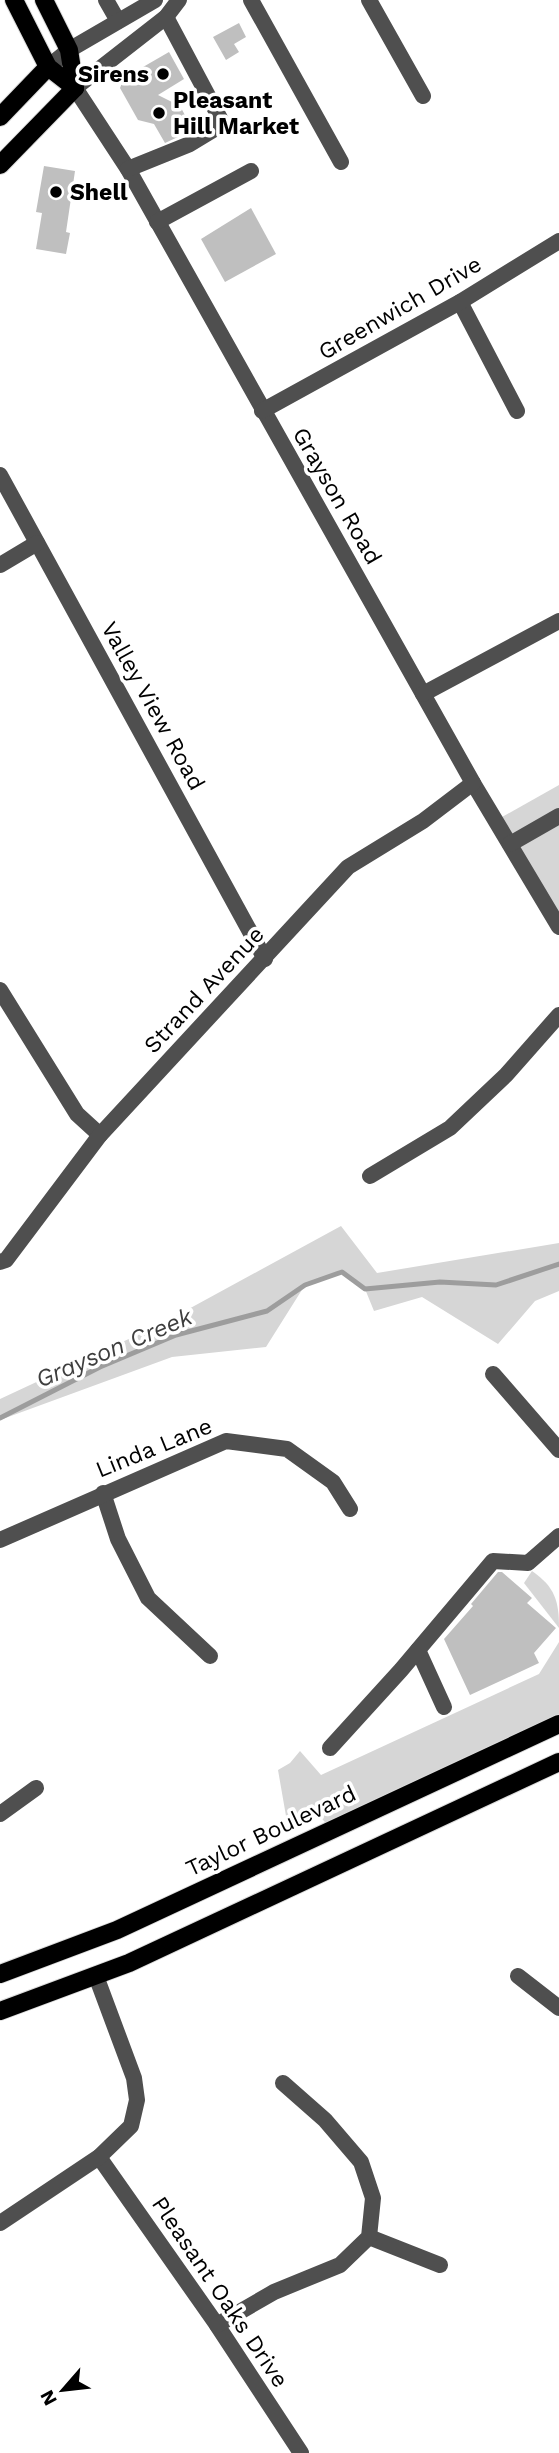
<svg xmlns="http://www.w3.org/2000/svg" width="559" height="2453" font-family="'Work Sans',sans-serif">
	<rect width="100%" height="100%" fill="#fff"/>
	<g fill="#d6d6d6">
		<path d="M559,785V927L495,821Z"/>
		<path d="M341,1226L377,1273L559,1243V1291L535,1301L498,1344L422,1297L374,1311L365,1289L342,1272L305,1285L266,1347L172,1357L0,1420V1399L163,1323Z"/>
		<path d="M532,1571C555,1587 559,1601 559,1628L524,1583Z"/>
		<path d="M559,1642V1724L332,1830L316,1812L286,1816L278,1770L290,1763L300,1751L321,1775L539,1674Z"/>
	</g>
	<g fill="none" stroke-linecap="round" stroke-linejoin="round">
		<path stroke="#9d9d9d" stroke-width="5" d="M0,1418L100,1367L176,1335L267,1311L305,1285L342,1272L365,1289L440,1282L496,1285L559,1264"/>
	</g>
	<g fill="#bfbfbf">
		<path d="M239,23L246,37L234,44L239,52L226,60L213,37Z"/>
		<path d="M169,52L184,79L158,95L180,106L193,130L165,143L154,124L138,120L120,88L124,78Z"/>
		<path d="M44,166L75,171L66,232L70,233L66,254L36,249L42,213L36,212Z"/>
		<path d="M251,208L276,254L225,282L201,239Z"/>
		<path d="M498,1572H502L532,1598L527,1603L556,1628L534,1653L539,1663L470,1695L444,1639L473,1606L471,1604Z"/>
	</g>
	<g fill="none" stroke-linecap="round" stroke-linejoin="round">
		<g stroke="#dbdbdb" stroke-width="20">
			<g id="major">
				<path d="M14,0L48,67L75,88"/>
				<path d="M44,0L69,50L75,88"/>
				<path d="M0,117L48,67"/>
				<path d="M0,165L75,88"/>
				<path d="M0,1974L117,1930L559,1724"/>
				<path d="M0,2011L129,1963L559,1762"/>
			</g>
		</g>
		<g stroke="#4f4f4f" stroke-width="16">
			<path d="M106,0L118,21"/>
			<path d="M179,0L166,17L75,88L128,169L473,783L559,927"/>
			<path d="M251,0L341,162"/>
			<path d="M369,0L423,96"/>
			<path d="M48,67L69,50L155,0"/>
			<path d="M128,169L190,144L223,124L166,17"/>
			<path d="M157,222L251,171"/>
			<path d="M460,302L517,411"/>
			<path d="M262,411L460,302L559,241"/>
			<path d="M0,475L265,959"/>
			<path d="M0,565L37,543"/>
			<path d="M423,694L559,621"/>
			<path d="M510,844L559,816"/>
			<path d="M0,990L77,1114L100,1135"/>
			<path d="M370,1176L450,1128L506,1075L559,1015"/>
			<path d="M0,1262L6,1260L100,1135L348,867L423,821L473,783"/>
			<path d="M493,1374L559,1450"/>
			<path d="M103,1493L118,1539L148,1598L210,1656"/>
			<path d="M0,1540L226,1441L287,1449L333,1482L350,1509"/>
			<path d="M418,1650L444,1707"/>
			<path d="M330,1748L401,1670L493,1561L528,1563L559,1536"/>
			<path d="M0,1814L36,1788"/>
			<path d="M518,1976L559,2008"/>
			<path d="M99,2157L217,2325L301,2453"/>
			<path d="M0,2223L99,2157L131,2126L137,2100L134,2078L96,1976"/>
			<path d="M369,2237L440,2265"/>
			<path d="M217,2325L274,2292L340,2265L369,2237L373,2198L361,2162L325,2120L283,2083"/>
		</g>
		<use href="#major" stroke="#000" stroke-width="18"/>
	</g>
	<g fill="#000" stroke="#fff" stroke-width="2.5">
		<circle cx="163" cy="74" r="7"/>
		<circle cx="159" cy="113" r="7"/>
		<circle cx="56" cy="192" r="7"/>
	</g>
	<g text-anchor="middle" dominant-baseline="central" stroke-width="7" stroke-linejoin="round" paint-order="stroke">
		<g font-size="23" font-weight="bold" fill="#000" stroke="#fff" text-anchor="start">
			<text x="149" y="74" text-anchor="end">Sirens</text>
			<text x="173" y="100">Pleasant<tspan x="173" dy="26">Hill Market</tspan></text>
			<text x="70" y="192">Shell</text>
		</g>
		<g font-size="23" fill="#000" stroke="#fff">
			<text transform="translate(400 308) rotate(-30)">Greenwich Drive</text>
			<text transform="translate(337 496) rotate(60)">Grayson Road</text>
			<text transform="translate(153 706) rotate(61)">Valley View Road</text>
			<text transform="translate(204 990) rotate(-47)">Strand Avenue</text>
			<text transform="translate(154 1448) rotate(-22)">Linda Lane</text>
			<text transform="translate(271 1831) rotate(-25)">Taylor Boulevard</text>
			<text transform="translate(220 2292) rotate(56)">Pleasant Oaks Drive</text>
		</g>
		<g font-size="24" font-style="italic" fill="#3e3e3e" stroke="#fff">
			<text transform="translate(114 1348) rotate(-23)">Grayson Creek</text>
		</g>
	</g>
	<g transform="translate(63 2390) rotate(242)" stroke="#ffffff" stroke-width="5" paint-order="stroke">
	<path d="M0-5L12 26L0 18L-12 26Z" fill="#000000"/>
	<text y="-10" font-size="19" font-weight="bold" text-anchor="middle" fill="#000000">N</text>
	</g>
</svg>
